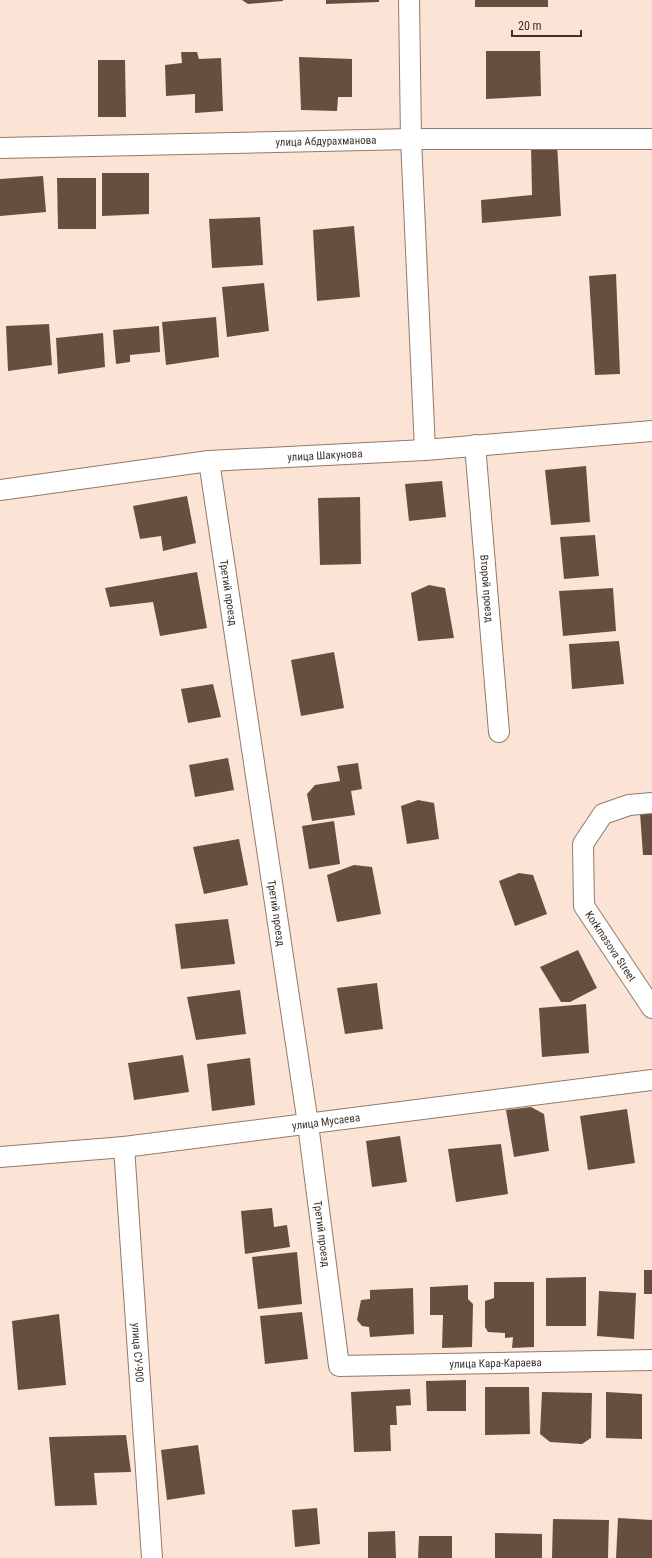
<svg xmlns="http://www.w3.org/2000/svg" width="652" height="1558" font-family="'Roboto Condensed',sans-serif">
	<rect width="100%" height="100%" fill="#fbe4d5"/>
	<g fill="#674f3f">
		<path d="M242,0H283V1L248,4Z"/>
		<path d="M326,0H379V2L326,4Z"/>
		<rect x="475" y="0" width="73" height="7"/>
		<path d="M486,51H540L541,96L486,99Z"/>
		<path d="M181,52H197L199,59L221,58L223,111L195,113V94L166,96L165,65L182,63Z"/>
		<path d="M299,57L352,59V97H338L337,111L301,110Z"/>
		<path d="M98,60H125L126,117H98Z"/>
		<path d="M557,143L561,216L482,223L481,200L532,195L531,146Z"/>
		<path d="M102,173H149V214L102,216Z"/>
		<path d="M43,176L46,212L0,216V179Z"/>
		<path d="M57,178H96V229H58Z"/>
		<path d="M260,217L263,265L212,268L209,219Z"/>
		<path d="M354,226L360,297L317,301L313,230Z"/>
		<path d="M616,274L620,374L595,375L589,276Z"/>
		<path d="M264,283L269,331L227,337L222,287Z"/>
		<path d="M216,317L219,357L166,365L162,322Z"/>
		<path d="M49,324L52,365L8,371L6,326Z"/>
		<path d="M159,326L160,352L130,355V362L116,364L113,330Z"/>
		<path d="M103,333L105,367L58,374L56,338Z"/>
		<path d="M586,466L590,522L551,525L545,470Z"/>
		<path d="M442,481L446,517L409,521L405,484Z"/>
		<path d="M187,496L196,543L163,551L161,536L140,539L133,506Z"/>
		<path d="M360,497L361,564L320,565L318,498Z"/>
		<path d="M595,535L599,576L564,579L560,537Z"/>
		<path d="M197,572L207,628L160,636L153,602L110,607L105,588Z"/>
		<path d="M429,585L445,588L454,638L418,641L411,593Z"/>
		<path d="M613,588L616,631L563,636L559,591Z"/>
		<path d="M619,641L624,684L572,689L569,644Z"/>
		<path d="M334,652L344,708L301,716L291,660Z"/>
		<path d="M213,684L221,717L188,723L181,689Z"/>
		<path d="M228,758L234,790L195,797L189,765Z"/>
		<path d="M358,763L362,789L351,791L355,815L312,821L307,794L315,785L340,781L337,766Z"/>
		<path d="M418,800L434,803L439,839L407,844L401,806Z"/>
		<path d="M652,812V855H643L640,813Z"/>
		<path d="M334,821L340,864L309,869L302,826Z"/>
		<path d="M239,839L248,885L204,894L193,847Z"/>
		<path d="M354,865L372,867L381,914L337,922L327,875Z"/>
		<path d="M519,873L533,875L547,914L515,926L499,881Z"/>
		<path d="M228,919L235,964L181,969L175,924Z"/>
		<path d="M578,950L597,988L570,1002H561L540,967Z"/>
		<path d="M377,983L383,1029L345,1034L337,988Z"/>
		<path d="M240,990L246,1034L196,1040L187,997Z"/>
		<path d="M586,1004L589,1053L542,1057L539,1008Z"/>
		<path d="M183,1055L189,1092L134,1100L128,1063Z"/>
		<path d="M250,1058L255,1105L212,1111L207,1064Z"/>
		<path d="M531,1107L544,1114L549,1151L514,1157L506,1110Z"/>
		<path d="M627,1109L635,1163L588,1170L580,1116Z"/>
		<path d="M400,1136L407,1182L372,1187L366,1141Z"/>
		<path d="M501,1144L508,1194L456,1202L448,1149Z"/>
		<path d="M272,1208L274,1227L287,1225L290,1247L245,1254L241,1211Z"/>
		<path d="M297,1252L302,1304L258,1309L252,1257Z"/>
		<rect x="644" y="1270" width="8" height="24"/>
		<path d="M586,1277V1326H546V1278Z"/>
		<path d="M494,1282H534V1347L512,1348L513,1337L505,1338V1333L488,1332L485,1327V1301L494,1298Z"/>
		<path d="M468,1285V1299L473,1304L472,1347L442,1348L443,1315H430V1287Z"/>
		<path d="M413,1288L414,1334L370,1337L369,1327L362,1326L357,1320L361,1300L370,1299V1290Z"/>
		<path d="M599,1291L636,1293L634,1339L597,1336Z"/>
		<path d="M302,1312L308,1359L265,1364L260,1316Z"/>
		<path d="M59,1314L66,1385L18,1390L12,1321Z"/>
		<path d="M466,1380V1411H427L426,1381Z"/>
		<path d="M485,1387H529L530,1434L485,1435Z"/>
		<path d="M410,1389L411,1405L396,1406L397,1425H390L391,1451L354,1452L351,1392Z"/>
		<path d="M542,1392L592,1393L591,1438L582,1444L550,1442L540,1434Z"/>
		<path d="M606,1392L642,1394V1439L606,1438Z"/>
		<path d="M126,1435L131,1472L94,1473L97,1505L55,1506L49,1437Z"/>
		<path d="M198,1445L205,1494L167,1500L161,1450Z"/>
		<path d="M317,1508L320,1544L295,1547L292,1510Z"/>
		<path d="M618,1518L652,1520V1558H616Z"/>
		<path d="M553,1519L609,1520L608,1558H552Z"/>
		<path d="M395,1531L396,1558H368V1532Z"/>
		<path d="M495,1533L542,1534V1558H495Z"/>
		<path d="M419,1536H452V1558H418Z"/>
	</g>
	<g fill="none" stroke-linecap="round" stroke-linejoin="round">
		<g stroke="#937968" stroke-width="22">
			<g id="street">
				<path d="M409,0L411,139L425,450"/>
				<path id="s1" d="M0,148L411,139H652"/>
				<path id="s2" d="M475,445L499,732"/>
				<path id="s3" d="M209,461L308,1124L339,1366L652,1360"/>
				<path id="s4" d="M0,490L209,461L425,450L652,431"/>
				<path id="s5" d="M652,803L629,805L603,814L583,844L584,906L652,1008"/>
				<path id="s6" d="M124,1147L152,1558"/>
				<path id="s7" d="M0,1157L124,1147L652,1080"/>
			</g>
		</g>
		<use href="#street" stroke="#fff" stroke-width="20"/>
	</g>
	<g text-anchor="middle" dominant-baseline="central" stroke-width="4" stroke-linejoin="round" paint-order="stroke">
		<g font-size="11" fill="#3d322b" stroke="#fbe4d5">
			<text stroke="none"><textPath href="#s1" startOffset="326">улица Абдурахманова</textPath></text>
			<text stroke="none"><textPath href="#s4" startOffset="327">улица Шакунова</textPath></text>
			<text stroke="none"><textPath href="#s2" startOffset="144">Второй проезд</textPath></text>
			<text stroke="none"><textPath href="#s3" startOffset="133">Третий проезд</textPath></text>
			<text stroke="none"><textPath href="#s3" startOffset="457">Третий проезд</textPath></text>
			<text stroke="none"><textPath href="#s5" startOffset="197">Korkmasova Street</textPath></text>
			<text stroke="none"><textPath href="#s7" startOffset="328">улица Мусаева</textPath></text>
			<text stroke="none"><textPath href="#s3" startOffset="781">Третий проезд</textPath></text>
			<text stroke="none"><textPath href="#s6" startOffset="206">улица СУ-900</textPath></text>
			<text stroke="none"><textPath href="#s3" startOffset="1071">улица Кара-Караева</textPath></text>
		</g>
	</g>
	<path d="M512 30v6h69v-6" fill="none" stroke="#3d322b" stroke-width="2"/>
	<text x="518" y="30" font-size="12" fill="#3d322b" stroke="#fbe4d5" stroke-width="3" paint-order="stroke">20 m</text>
</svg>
